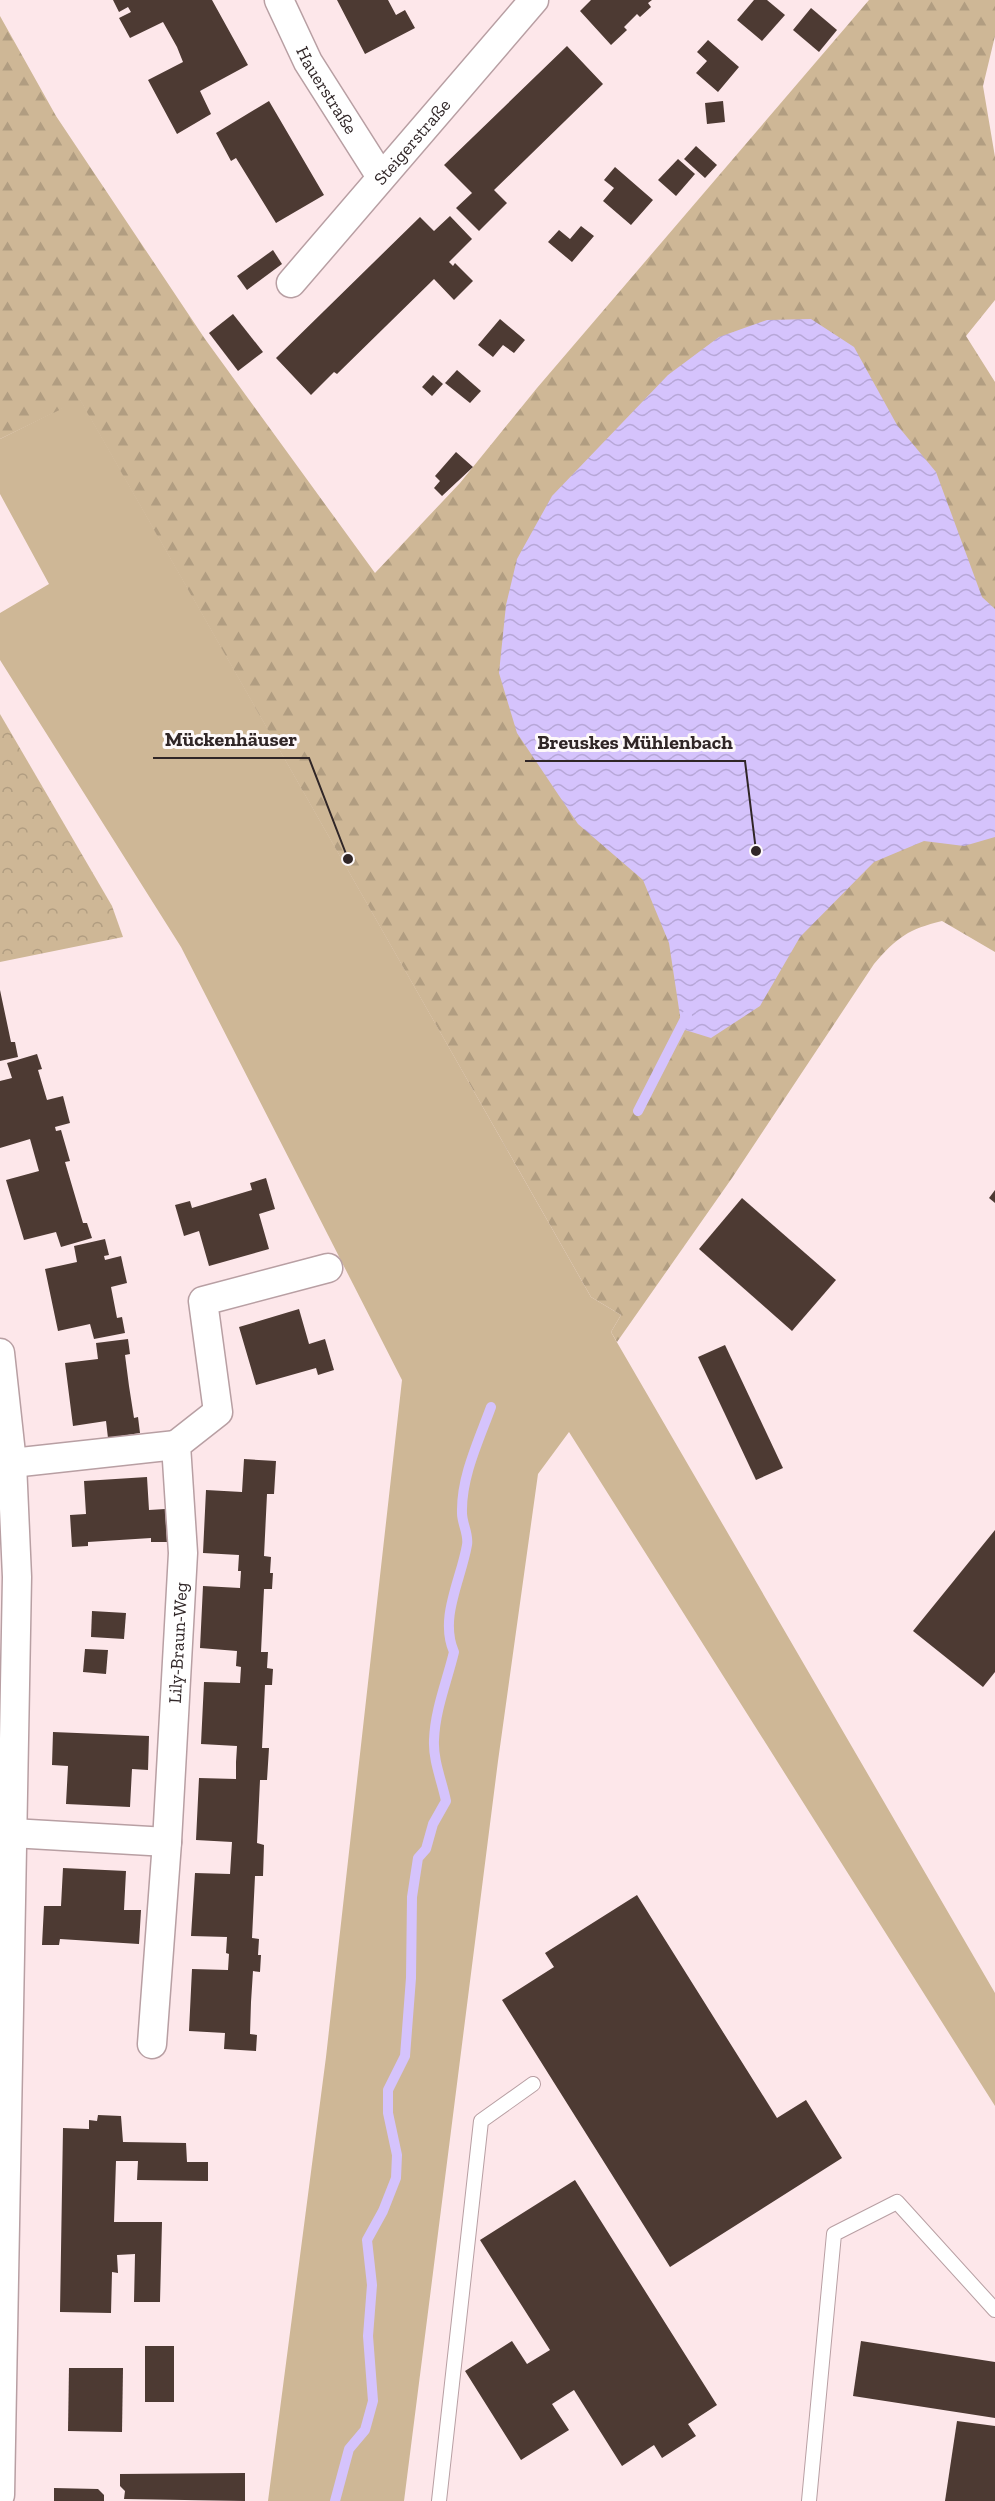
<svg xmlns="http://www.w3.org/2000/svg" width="995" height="2501" font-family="'Zilla Slab',serif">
	<defs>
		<pattern id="forest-firs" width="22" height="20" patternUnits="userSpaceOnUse" patternTransform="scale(1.5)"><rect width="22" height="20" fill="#ceb796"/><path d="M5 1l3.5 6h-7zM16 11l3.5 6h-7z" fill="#b19d81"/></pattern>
		<pattern id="park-crowns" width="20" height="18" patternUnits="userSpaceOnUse" patternTransform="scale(1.5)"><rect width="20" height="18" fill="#ceb796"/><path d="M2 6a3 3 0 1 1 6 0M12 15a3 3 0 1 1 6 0" fill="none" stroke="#b19d81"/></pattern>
		<pattern id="water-waves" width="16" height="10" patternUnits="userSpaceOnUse" patternTransform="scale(1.5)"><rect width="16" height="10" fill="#d5c3fc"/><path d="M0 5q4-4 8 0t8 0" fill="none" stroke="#b7a7d8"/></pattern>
	</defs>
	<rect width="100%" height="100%" fill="#fde7ea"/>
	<path fill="#ceb796" d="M80,399L591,1297L621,1315L611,1332L995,1993V2106L569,1432L538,1474L498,1761L404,2501H268L326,2057L402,1380L181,947L0,660V613L49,584L0,494V439Z"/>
	<path fill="url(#forest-firs)" d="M869,0H995V36L983,86L995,157V300L966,336L995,382V952L942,921C909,929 897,937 874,964L732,1178L617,1342L611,1332L621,1315L591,1297L80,400L0,439V16L56,116L205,339L375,573L460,483L537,388Z"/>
	<path fill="url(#park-crowns)" d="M0,714L112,906L123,937L0,962Z"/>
	<path fill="url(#water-waves)" d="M811,319L854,347L897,425L936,472L982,597L995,609V837L964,846L924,841L874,862L800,937L760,1006L711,1038L682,1029L669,943L643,880L578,824L517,733L499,673L506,605L517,559L552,496L668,375L719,337L767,320Z"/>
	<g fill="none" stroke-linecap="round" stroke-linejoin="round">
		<g stroke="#d5c3fc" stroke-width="10">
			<path d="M638,1111L687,1015"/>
			<path d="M335,2501L349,2449L365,2430L373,2401L368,2336L372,2285L367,2240L383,2211L396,2178L397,2155L388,2113V2090L405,2056L411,1978L412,1897L418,1858L426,1849L433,1824L446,1801C442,1781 433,1761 434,1740C435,1710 447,1681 454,1652C439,1618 461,1580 467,1545C469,1534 462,1524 462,1513C461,1477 479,1440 491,1407"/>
		</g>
	</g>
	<g fill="#4d3a33">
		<path d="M113,0H212L248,65L200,91L211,114L177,134L148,80L183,62L177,47L163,22L130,38L119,18L131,12L128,7L119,12Z"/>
		<path d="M337,0H388L396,15L405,10L415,28L365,54Z"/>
		<path d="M591,0H652L648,3L651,7L640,17L637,14L624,27L627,30L611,45L580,11Z"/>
		<path d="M754,0H767L785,15L762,41L737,20Z"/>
		<path d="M811,8L837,30L819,52L793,30Z"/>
		<path d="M708,40L739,67L718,92L696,73L707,61L697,52Z"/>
		<path d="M567,46L603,84L494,190L507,203L479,231L456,208L472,193L444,165Z"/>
		<path d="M269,101L324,195L276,223L236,158L231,161L216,133Z"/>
		<path d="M723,101L725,122L707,124L705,103Z"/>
		<path d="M696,146L717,165L705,178L684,159Z"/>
		<path d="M678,159L695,174L676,196L658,180Z"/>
		<path d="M615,167L653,200L631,225L603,201L614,188L604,180Z"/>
		<path d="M450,216L472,239L449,262L453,266L455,263L473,281L454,300L434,279L337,374L334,372L311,395L276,358L420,217L434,231Z"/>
		<path d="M581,226L594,236L572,262L548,242L559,230L570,239Z"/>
		<path d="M273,250L282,264L247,290L237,276Z"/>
		<path d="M233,314L263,352L238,371L209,333Z"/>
		<path d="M500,319L525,340L514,353L503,345L493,357L478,345Z"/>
		<path d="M457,370L481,391L470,403L445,383Z"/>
		<path d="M433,375L443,384L432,396L422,387Z"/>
		<path d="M456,452L473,467L442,496L434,488L440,481L435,476Z"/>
		<path d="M0,990L11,1042H15L18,1057L0,1061Z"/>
		<path d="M37,1054L42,1069L38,1070L47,1100L63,1096L70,1123L55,1127L56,1131L61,1130L70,1161L65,1162L83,1223H87L92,1238L61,1247L56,1232L24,1240L6,1180L39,1171L30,1139L0,1148V1081L12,1078L7,1063Z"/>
		<path d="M266,1178L275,1209L259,1214L269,1249L209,1266L199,1231L184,1236L175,1205L190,1201L192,1208L252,1190L250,1183Z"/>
		<path d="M995,1190V1203L989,1198Z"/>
		<path d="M742,1198L836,1280L792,1331L699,1249Z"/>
		<path d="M105,1239L109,1255L104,1256L105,1260L121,1256L127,1283L111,1287L117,1318L122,1317L125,1333L94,1339L90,1324L58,1331L45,1269L77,1262L74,1246Z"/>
		<path d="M299,1309L309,1344L325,1339L334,1370L318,1375L316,1368L256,1385L239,1327Z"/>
		<path d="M128,1339L130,1354L125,1355L129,1386L134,1418L138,1417L140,1433L108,1438L106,1421L73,1426L65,1363L98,1359L96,1343Z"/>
		<path d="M725,1345L783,1468L756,1480L698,1357Z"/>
		<path d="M244,1459L276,1461L274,1494H267L264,1556L271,1557L270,1573H273L272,1589H264L261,1652H268L267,1668L273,1669L272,1685H265L262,1748H269L267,1780H260L257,1843L264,1845L263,1876H255L252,1938L259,1939L258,1955H261L260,1972L253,1971L251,2002L250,2034L257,2035L256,2051L224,2049L225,2033L189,2031L192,1969L228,1970L229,1954L226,1953L227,1937L191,1936L195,1873L230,1874L232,1842L196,1840L199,1778L236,1779V1762L237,1746L201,1744L204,1682L240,1683L241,1667L236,1666L237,1651L200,1648L203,1586L240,1588L241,1571H238L239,1555L203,1553L206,1490L242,1492Z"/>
		<path d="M147,1477L149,1510L165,1509L167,1542H151V1538L88,1542V1546L72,1547L70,1515L86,1514L84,1481Z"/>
		<path d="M995,1530V1672L983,1687L913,1631Z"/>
		<path d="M92,1611L126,1613L124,1639L91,1637Z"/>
		<path d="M85,1649L108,1650L106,1674L83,1672Z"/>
		<path d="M53,1732L149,1736L148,1770L132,1769L130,1807L66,1804L68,1766L52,1765Z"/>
		<path d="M63,1868L126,1871L124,1910H141L139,1944L60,1939L59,1945H42L44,1906H61Z"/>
		<path d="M637,1895L777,2118L806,2100L842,2158L670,2267L502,2000L554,1967L545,1953Z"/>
		<path d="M98,2115L121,2116L123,2142L186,2143L187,2162H208V2181L137,2180L138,2161H116L114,2222H162L160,2302H134L135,2254L117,2255L118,2273L112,2272L111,2313L60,2312L63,2128L89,2129V2120L97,2121Z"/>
		<path d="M575,2180L717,2405L688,2424L696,2436L662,2458L654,2445L622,2466L574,2390L552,2404L569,2430L521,2460L465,2371L512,2341L527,2364L550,2350L480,2240Z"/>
		<path d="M861,2341L995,2362V2418L853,2396Z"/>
		<rect x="145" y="2346" width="29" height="56"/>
		<path d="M69,2368H123L122,2432L68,2431Z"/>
		<path d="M957,2421L995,2426V2501H945Z"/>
		<path d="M245,2473V2501L124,2499L125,2491L120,2486V2474Z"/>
		<path d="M54,2488L98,2489L104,2495V2501H54Z"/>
	</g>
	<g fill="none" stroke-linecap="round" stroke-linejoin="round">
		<g stroke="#b89fa3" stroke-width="16">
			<g id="service">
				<path d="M439,2501L481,2121L533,2084"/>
				<path d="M809,2501L834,2234L897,2202L995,2310"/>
			</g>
		</g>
		<g stroke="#b89fa3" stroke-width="31">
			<g id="minor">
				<path id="s1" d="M279,0L308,62L381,177"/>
				<path id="s2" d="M291,283L534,0"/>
				<path d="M0,1353L12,1463L17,1577L0,2495"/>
				<path d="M12,1463L176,1445"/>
				<path d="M12,1833L167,1842"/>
				<path id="s3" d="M152,2044L167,1842L183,1553L176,1445L218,1412L203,1301L328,1268"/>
			</g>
		</g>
		<use href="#service" stroke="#fff" stroke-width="14"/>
		<use href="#minor" stroke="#fff" stroke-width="28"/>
	</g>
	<g text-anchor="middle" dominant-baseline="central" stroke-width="6" stroke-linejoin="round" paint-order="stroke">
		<g font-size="18" fill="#302627" stroke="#fef9fa">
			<text stroke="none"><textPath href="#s1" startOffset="102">Hauerstraße</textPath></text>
			<text stroke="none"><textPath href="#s2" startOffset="186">Steigerstraße</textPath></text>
			<text stroke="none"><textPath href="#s3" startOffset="402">Lily-Braun-Weg</textPath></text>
		</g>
	</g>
	<path fill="none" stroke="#302627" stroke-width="2" d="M348 859L309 758H153M756 851L745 761H525"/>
	<g fill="#302627" stroke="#fef9fa" stroke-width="2">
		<circle cx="348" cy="859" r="6"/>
		<circle cx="756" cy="851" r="6"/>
	</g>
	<g font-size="20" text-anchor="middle" font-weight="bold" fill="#302627" stroke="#fef9fa" stroke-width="6" stroke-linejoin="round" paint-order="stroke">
		<text x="231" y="746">Mückenhäuser</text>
		<text x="635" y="749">Breuskes Mühlenbach</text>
	</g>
</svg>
